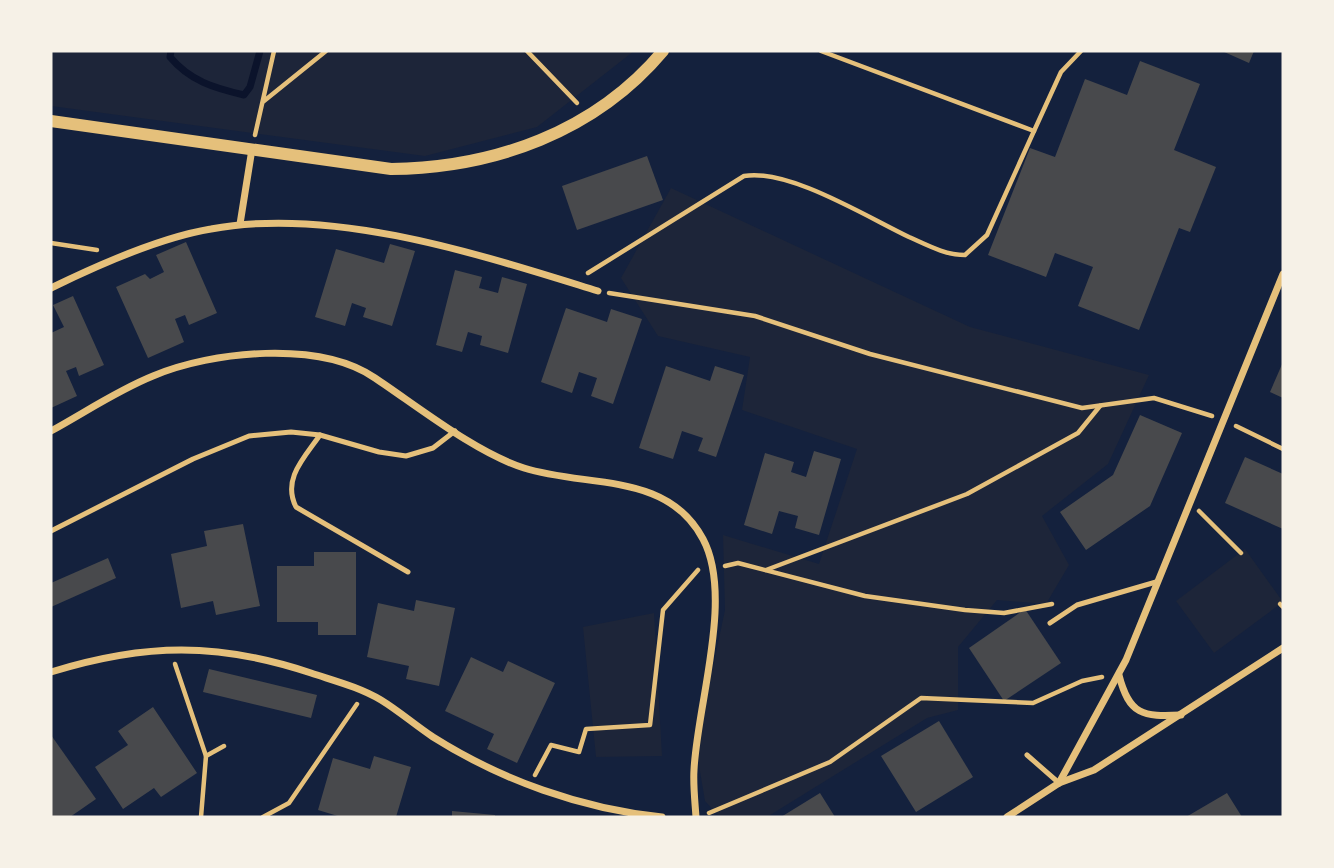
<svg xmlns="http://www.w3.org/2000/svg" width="1334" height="868" font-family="'Fira Sans',sans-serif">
	<rect width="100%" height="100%" fill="#14213d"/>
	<g fill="#1d2539">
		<path d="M51,51H634L537,127L425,156L51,106Z"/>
		<path d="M671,188L970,327L1149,375L1108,464L1042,516L1069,565L1046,604L997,600L958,647V710L927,718L767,817H720L705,801L696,748L725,610L723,535L819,564L857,449L742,410L750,357L658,336L621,278Z"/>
		<path d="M1245,549L1283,602L1214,653L1176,601Z"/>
		<path d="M654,613L662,756L596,757L583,627Z"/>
	</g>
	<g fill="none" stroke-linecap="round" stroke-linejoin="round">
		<path stroke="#0b132b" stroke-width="7" d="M171,51L170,57C190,81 214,88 244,95L250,87L260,51"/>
	</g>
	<g fill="#48494c">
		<path d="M1222,51H1254L1249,63Z"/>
		<path d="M1140,61L1200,84L1174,150L1216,167L1190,232L1179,228L1139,330L1078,306L1093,267L1055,253L1046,277L988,255L1030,148L1055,157L1085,79L1127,95Z"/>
		<path d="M647,156L663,200L577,230L562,186Z"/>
		<path d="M186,242L217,313L189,325L185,315L175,319L184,342L148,358L116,287L145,274L150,279L164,272L156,255Z"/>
		<path d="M390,244L415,251L392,326L363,317L366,308L352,303L345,326L315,317L336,249L384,263Z"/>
		<path d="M455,270L482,277L479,288L498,293L502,277L527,284L508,353L480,345L482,336L468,332L462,352L436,345Z"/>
		<path d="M73,296L104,365L79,376L76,367L66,371L77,396L51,408V333L64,327L53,305Z"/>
		<path d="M566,308L607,322L611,309L642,319L613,404L591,396L597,378L579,372L572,393L541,382Z"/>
		<path d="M1283,362V398L1270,392Z"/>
		<path d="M666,366L710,381L715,366L744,375L716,457L698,451L703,438L682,431L673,459L639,448Z"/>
		<path d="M1140,415L1182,433L1150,506L1086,550L1060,512L1113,475Z"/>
		<path d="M814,451L841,459L819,535L795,528L798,516L779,511L772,534L744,525L765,453L794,462L791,472L806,477Z"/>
		<path d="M1245,457L1283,474V529L1225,503Z"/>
		<path d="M243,524L260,606L216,615L213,601L181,608L171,554L207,546L204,531Z"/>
		<path d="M314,552H356V635H318V622H277V566H314Z"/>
		<path d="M108,558L116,578L51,607V583Z"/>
		<path d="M416,600L455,608L439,686L406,679L409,666L367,657L378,603L414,611Z"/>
		<path d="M1025,609L1061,663L1004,701L969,648Z"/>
		<path d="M471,657L503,672L508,661L555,683L517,763L487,749L494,734L445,711Z"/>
		<path d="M209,669L317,695L311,718L203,692Z"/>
		<path d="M153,707L197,773L161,797L154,788L123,809L95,767L128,745L118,731Z"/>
		<path d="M939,721L973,777L916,812L881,756Z"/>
		<path d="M51,735L96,799L70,817H51Z"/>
		<path d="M374,756L411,767L396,817H341L318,810L333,758L370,769Z"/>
		<path d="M820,793L835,817H781Z"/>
		<path d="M1227,793L1242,817H1186Z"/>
		<path d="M452,811L495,815V817H452Z"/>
	</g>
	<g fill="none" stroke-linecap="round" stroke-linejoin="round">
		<g stroke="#e5c07b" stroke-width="4.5">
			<path d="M527,51L577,103"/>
			<path d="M821,51L1034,131L1061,72L1081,51"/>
			<path d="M264,101L326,51"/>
			<path d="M255,135L274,51"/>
			<path d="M51,243L97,250"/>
			<path d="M588,273L744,176C788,168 867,217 909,237C927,245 945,255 965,255L987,235L1034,131"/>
			<path d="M609,293L755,316L870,354L1082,408L1154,398L1212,416"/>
			<path d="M1236,426L1283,449"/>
			<path d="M1199,511L1241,553"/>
			<path d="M725,566L738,563L865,596L965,610L1004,613L1052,604"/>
			<path d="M766,570L967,494L1078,433L1100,406"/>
			<path d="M1280,604L1283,607"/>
			<path d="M175,664L206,756"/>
			<path d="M535,775L551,745L579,752L586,729L650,725L663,610L698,570"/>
			<path d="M709,813L830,762L921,698L1033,703L1082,681L1102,677"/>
			<path d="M201,817L206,756L224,746"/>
			<path d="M263,817L289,803L357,704"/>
		</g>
		<g stroke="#e5c07b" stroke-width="5">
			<path d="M320,435C304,458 282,479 296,507L408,572"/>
			<path d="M51,531L193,459L249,436L291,432L320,435L379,452L406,456L433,448L455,431"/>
			<path d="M1050,623L1077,605L1156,582"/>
			<path d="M1027,755L1059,783"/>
		</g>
		<g stroke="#e5c07b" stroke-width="7">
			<path d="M240,224L252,149"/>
			<path d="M51,288C96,266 162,237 211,229C334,206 481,255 598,291"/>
			<path d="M51,431C84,413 118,390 153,376C212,351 320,340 375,378C417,406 476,453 524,468C587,488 667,471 703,539C734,597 697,705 694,770C693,785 695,802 696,817"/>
			<path d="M51,672C145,643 218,642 311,673C335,681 359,687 381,700C399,711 415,725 433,737C501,780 582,809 662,817"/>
			<path d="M1119,675C1129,715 1143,717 1181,715"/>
			<path d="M1059,783L1126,660L1283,274"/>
			<path d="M1007,817L1059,783L1094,770L1283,648"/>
		</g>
		<path stroke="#e5c07b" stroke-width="12" d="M51,121L391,169C494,168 595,132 663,51"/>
	</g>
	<rect width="1334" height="868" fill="none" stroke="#f6f1e7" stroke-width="105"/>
</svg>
